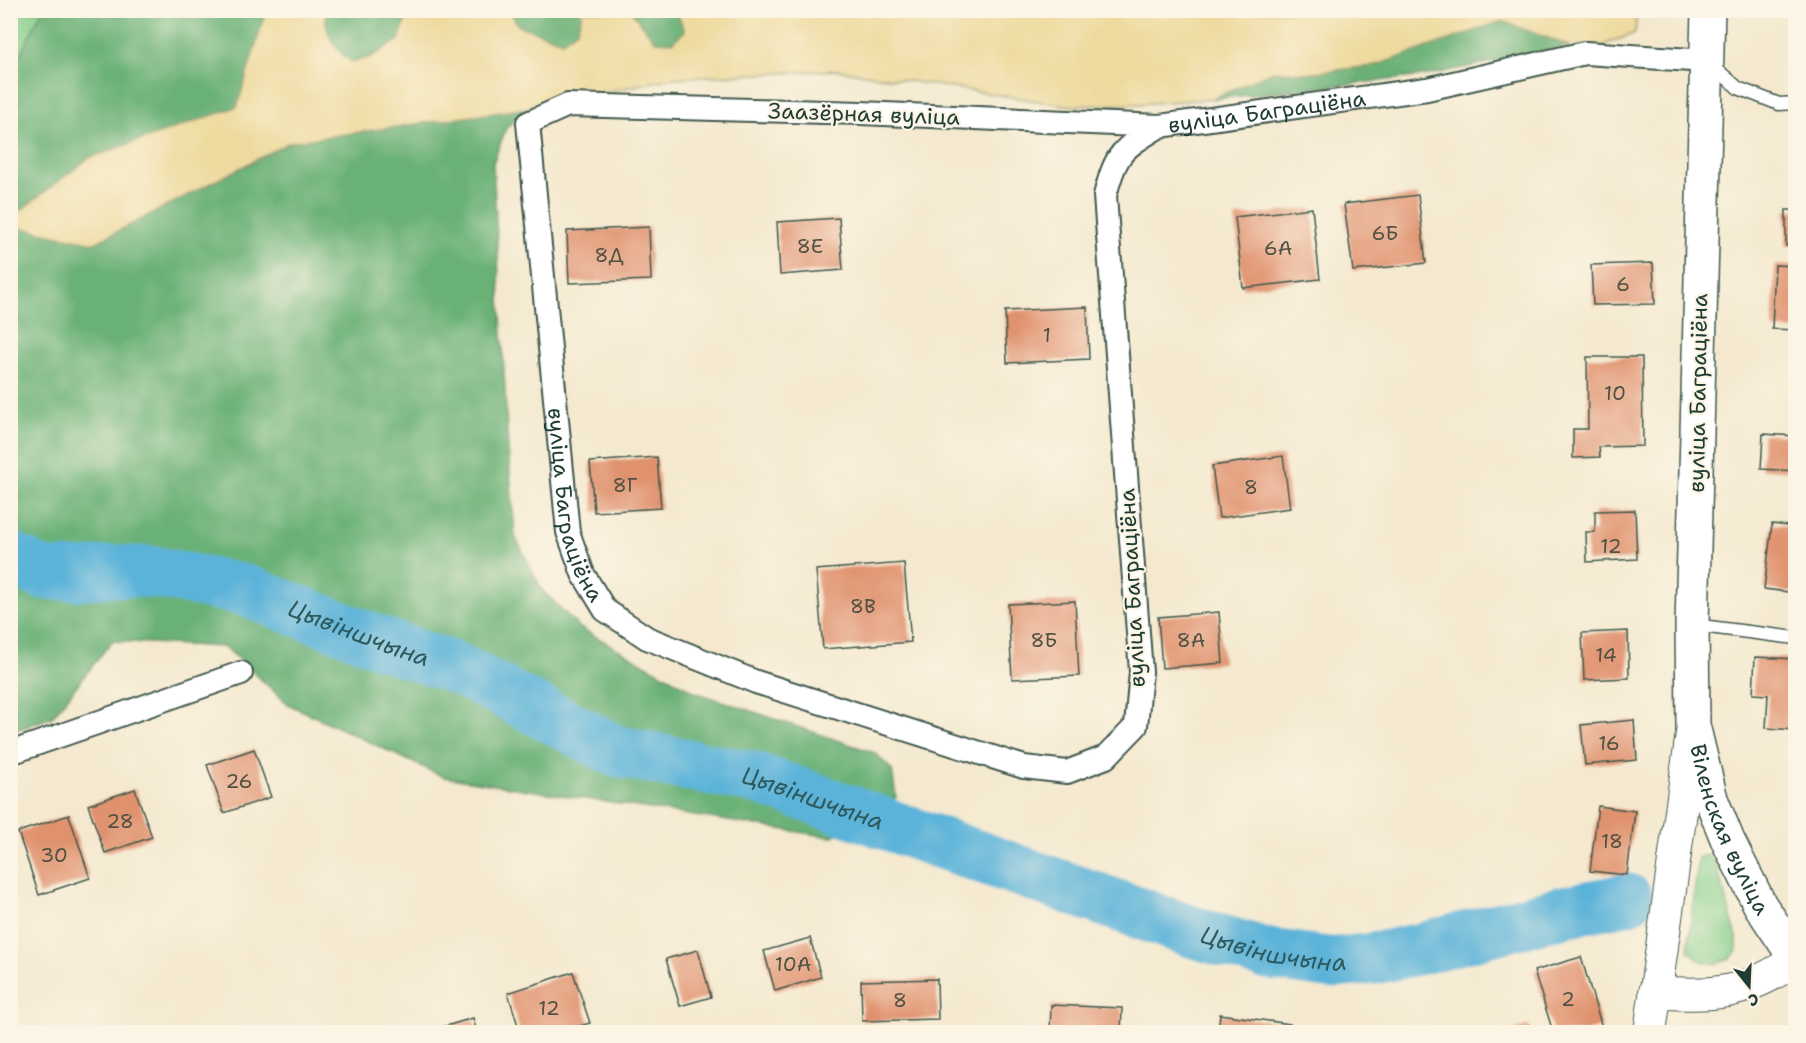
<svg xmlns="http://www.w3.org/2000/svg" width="1806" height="1043" font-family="'Shantell Sans',sans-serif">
	<rect width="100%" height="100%" fill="#fcf5e5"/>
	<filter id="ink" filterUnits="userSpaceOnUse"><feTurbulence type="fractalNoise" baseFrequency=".0167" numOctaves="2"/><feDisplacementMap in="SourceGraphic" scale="12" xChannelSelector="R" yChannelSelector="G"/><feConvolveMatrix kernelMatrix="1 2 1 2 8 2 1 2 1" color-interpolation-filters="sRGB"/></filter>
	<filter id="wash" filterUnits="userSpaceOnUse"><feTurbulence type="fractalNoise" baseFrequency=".008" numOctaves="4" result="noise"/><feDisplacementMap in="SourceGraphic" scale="24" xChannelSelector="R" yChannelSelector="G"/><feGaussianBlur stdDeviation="1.35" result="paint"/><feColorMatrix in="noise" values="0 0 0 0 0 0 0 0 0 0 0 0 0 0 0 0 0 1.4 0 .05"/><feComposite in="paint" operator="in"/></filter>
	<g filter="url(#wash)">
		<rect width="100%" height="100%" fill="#f4e9cf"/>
		<g fill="#84ce8b" stroke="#528660" stroke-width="1.5">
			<path d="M10,11H42L13,70H11Z"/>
			<path d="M1706,855L1714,859L1737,937V950L1731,958L1717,964L1701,961L1688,950L1698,858Z"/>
		</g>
		<g fill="#6bb177" stroke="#457756" stroke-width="1.5">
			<path d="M578,10L582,14L577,30L563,41L517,26L510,11Z"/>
			<path d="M42,11H265L263,21L237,108L89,158L11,218V70L13,69Z"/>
			<path d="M326,11H409L399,40L369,58L351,63C335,50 323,31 326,11Z"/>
			<path d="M631,11H676L685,31L673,42L655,41Z"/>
			<path d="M1502,21L1570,46L1424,76L1212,99L1273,71L1306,73L1374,66Z"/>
			<path d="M528,108L506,128L493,163L508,447L515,536L542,590L580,628L695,692L875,753L892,770L896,797L831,837L444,777L288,704L225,647L112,641L52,717L11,732V226L95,243L290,142Z"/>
		</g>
		<path fill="#eeda9e" stroke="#868c69" stroke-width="1.5" d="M409,10L510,11L518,26L563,41L577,30L582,14L579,11H631L655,41L672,42L685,31L676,10L777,11L788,16L790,10L865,11L874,15L873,11H1637L1635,33L1604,45L1570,46L1502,21L1374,66L1306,73L1273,71L1212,99L1136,104L1071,106L838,70L672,78L528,108L290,142L95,243L11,226V218L89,158L237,107L263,21L265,11H326C323,31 335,50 351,62L369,58L399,40Z"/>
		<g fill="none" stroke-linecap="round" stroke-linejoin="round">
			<path stroke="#5cb3d9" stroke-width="52" id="s1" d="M10,557L43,574L78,575L112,571L154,572L244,590L393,647L458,669L616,751L756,778L1187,930L1267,954L1331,963L1371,959L1424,948L1561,912L1627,899"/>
		</g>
		<g id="blocks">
			<g fill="#e0916d">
				<path d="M1418,195L1426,263L1353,271L1344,204Z"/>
				<path d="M1312,208L1320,279L1243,288L1235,217Z"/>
				<rect x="1786" y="210" width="10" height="36"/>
				<path d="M839,218L843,270L780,275L777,222Z"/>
				<path d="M649,227L651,280L569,283L567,231Z"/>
				<path d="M1653,263L1655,304L1593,305L1591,265Z"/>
				<path d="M1775,265L1796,266V330L1772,329Z"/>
				<path d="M1087,307L1089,359L1007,363L1005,311Z"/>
				<path d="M1587,357H1642L1643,446L1599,447L1600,457L1573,458V429H1588Z"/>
				<path d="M1763,434L1796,436V471L1761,469Z"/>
				<path d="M1283,456L1290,508L1219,518L1212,466Z"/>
				<path d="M657,457L661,508L594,512L590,462Z"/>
				<path d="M1635,510L1637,559L1587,562L1586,532H1595V511Z"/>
				<path d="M1772,524L1796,527V593L1764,589Z"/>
				<path d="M904,563L911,642L823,649L816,570Z"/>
				<path d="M1075,601L1079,676L1012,679L1008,604Z"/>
				<path d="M1219,612L1223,663L1162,668L1158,617Z"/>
				<path d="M1628,631L1629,678L1584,680L1582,633Z"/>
				<path d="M1755,657L1796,659V730L1766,728L1768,695L1753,694Z"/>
				<path d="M1634,720L1637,760L1585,765L1581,725Z"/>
				<path d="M254,749L271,797L224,813L207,765Z"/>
				<path d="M135,789L152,837L105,853L88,805Z"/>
				<path d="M1598,806L1635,811L1627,875L1590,871Z"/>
				<path d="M69,815L90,878L39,895L18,832Z"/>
				<path d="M810,938L821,977L775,991L764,951Z"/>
				<path d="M698,950L711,997L680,1006L666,959Z"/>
				<path d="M1581,957L1602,1027L1583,1032H1553L1534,971Z"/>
				<path d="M573,972L590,1023L560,1032H520L508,993Z"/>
				<path d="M937,979L938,1019L862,1021L861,981Z"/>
				<path d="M1051,1005L1122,1008L1121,1032H1050Z"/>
				<path d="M1220,1014L1290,1024L1289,1032H1218Z"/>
				<path d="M473,1018L477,1032H426Z"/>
				<path d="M1529,1025L1531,1032H1505Z"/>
			</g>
		</g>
	</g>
	<g filter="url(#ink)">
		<use href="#blocks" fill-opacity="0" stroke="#3f574b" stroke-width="1.5"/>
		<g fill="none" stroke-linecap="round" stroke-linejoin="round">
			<g stroke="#3f574b" stroke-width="15">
				<g id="service">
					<path d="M1712,65L1738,88L1779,104L1796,103"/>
					<path d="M1693,625L1796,638"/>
				</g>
			</g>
			<g stroke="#3f574b" stroke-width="26">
				<g id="minor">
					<path id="s2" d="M1160,126L861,113L568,105L528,123L568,532L583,574L605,610L647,638L756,682L1024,767L1067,772L1106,757L1136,726L1141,672L1105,196C1116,152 1122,149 1160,126L1427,89L1585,53L1707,61"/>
					<path d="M10,753L241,673"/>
				</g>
			</g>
			<g stroke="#3f574b" stroke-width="34">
				<g id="secondary">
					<path d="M1655,992C1714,997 1747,994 1796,959"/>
					<path d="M1650,1032L1693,726"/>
				</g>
			</g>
			<g stroke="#3f574b" stroke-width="36">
				<g id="trunk">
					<path id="s3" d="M1708,10L1692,625L1693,725L1711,799L1728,841L1760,905L1796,959"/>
				</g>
			</g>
			<use href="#service" stroke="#fff" stroke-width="12"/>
			<use href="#minor" stroke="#fff" stroke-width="22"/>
			<use href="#secondary" stroke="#fff" stroke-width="32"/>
			<use href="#trunk" stroke="#fff" stroke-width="33"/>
		</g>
	</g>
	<g text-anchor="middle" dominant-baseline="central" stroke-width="4.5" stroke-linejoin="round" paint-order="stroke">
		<g font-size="20" fill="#4f5242">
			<text x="1385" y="233">6Б</text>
			<text x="810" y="246">8Е</text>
			<text x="1278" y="248">6А</text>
			<text x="609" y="255">8Д</text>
			<text x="1623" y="284">6</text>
			<text x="1047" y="335">1</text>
			<text x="1615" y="393">10</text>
			<text x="625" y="485">8Г</text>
			<text x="1251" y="487">8</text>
			<text x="1611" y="546">12</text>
			<text x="863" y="606">8В</text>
			<text x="1044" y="640">8Б</text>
			<text x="1191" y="640">8А</text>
			<text x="1606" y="655">14</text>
			<text x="1609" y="743">16</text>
			<text x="239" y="781">26</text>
			<text x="120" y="821">28</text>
			<text x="1612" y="841">18</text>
			<text x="54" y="855">30</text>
			<text x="793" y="964">10А</text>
			<text x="1568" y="999">2</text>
			<text x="900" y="1000">8</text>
			<text x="549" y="1008">12</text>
		</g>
		<g font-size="22" fill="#1f3d34" stroke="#fcf5e5">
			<text stroke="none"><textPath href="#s2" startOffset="2444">вуліца Баграціёна</textPath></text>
			<text transform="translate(864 114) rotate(2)">Заазёрная вуліца</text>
			<text transform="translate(1698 393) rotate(-89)">вуліца Баграціёна</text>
			<text stroke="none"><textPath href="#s2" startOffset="1022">вуліца Баграціёна</textPath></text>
			<text transform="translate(1132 588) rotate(-93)">вуліца Баграціёна</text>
			<text stroke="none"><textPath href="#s3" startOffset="826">Віленская вуліца</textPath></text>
		</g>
		<g font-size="24" font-style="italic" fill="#2e5a5d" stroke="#fcf5e5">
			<text stroke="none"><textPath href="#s1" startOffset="363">Цывіншчына</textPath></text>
			<text stroke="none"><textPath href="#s1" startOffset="849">Цывіншчына</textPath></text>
			<text stroke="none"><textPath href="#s1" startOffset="1335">Цывіншчына</textPath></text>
		</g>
	</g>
	<rect width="1806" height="1043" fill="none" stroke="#fcf5e5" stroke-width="36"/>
	<g transform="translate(1749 986) rotate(162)" stroke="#fcf5e5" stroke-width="4.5" paint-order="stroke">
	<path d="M0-4.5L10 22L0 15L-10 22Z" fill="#1f3d34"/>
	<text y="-9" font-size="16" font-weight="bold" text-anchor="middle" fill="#1f3d34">С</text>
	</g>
</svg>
